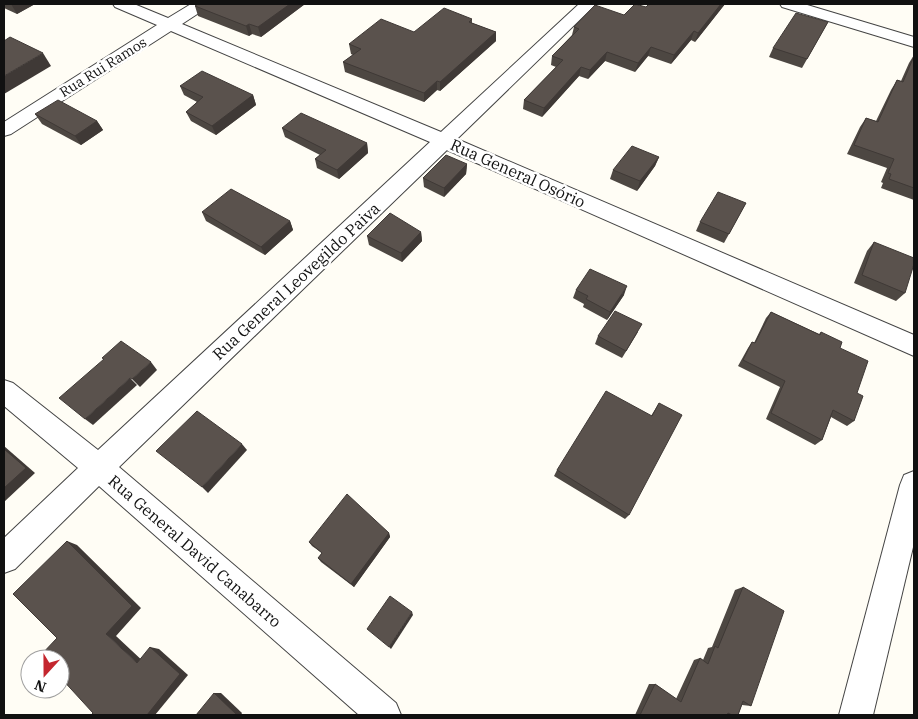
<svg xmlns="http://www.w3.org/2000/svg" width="918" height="719" font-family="'IBM Plex Serif',serif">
	<rect width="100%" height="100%" fill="#fffdf5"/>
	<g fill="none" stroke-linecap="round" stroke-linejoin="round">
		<g stroke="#444" stroke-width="2">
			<g id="street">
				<path d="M113,4H134L168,18L191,4H210L208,7L182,24L441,132L579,4H596L457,139L914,335V356L447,150L119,467L396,703L401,715H359L99,486L15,569L4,573V538L78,468L4,406V380L13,383L98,450L430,142L171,31L11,134L4,136V122L157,25L115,7Z"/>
				<path d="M780,4H804L914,37V47L782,7Z"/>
				<path d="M914,471V543L873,715H839L900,485L904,475Z"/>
			</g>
		</g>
		<use href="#street" fill="#fff" fill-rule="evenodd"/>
	</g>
	<g fill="#4d4742">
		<path d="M4,4H35L17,14L4,8Z"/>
		<path d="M198,4H305L261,37L252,34L249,36L198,16L195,6Z"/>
		<path d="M649,4H725L695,42L691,40L671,64L648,56L635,72L605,61L588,79L579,76L542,117L523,109L524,100L556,67L551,65L552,56L572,35L574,27L624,15L646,7Z"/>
		<path d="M472,19V23L496,32V41L440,91L437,90L424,102L345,72L343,62L353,55L351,54L349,44L414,32Z"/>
		<path d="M828,22L802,68L769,57L773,48Z"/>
		<path d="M914,55V200L881,188L883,183L881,182L887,168L847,154L860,127L866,118L876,121L891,90L897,80L901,81L909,63Z"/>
		<path d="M180,86L253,95L256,105L216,135L191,121L186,112L197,102L184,95Z"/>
		<path d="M35,114L97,121L103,130L81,145L42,124Z"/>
		<path d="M282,128L367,143L368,153L339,179L317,168L315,159L320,155L285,137Z"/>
		<path d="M659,157L655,166L637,191L610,179L613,170Z"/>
		<path d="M467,164L466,174L444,197L424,187L423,178Z"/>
		<path d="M746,203L724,243L696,231L700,222Z"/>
		<path d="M202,212L290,221L293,230L265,255L206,221Z"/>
		<path d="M421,232L422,241L402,262L369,245L367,236Z"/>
		<path d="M874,242L905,293L896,301L854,283L867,251Z"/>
		<path d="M576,290L624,295L607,320L583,307L584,304L573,298Z"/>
		<path d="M771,312L819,334L821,332L840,348L857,393L854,421L847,426L831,417L822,440L815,445L766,419L780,387L738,366L748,348L752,342L754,343L766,318Z"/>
		<path d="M638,332L622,358L595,344L598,336Z"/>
		<path d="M659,403L629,515L625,519L554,476L557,470L651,416Z"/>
		<path d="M389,533L390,537L354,587L321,562L318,558L322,553L312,546L309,542Z"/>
		<path d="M743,587L751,706L742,705L738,715H635L649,684H655L676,699L694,660L700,658L703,660L708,648L712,647L735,590Z"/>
	</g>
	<g fill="#3f3936">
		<path d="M11,4H35L17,14Z"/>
		<path d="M290,4H305L261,37L258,27Z"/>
		<path d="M721,4H725L695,42L698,33Z"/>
		<path d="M249,24L252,34L249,36L246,26Z"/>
		<path d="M694,31L691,40L671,64L674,55Z"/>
		<path d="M496,32V41L440,91V82Z"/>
		<path d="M651,47L648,56L635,72L638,63Z"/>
		<path d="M607,52L605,61L588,79L590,70Z"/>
		<path d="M43,53L51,66L4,94V76Z"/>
		<path d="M581,67L579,76L542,117L544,108Z"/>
		<path d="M437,81V90L424,102V93Z"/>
		<path d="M253,95L256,105L216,135L212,126Z"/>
		<path d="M97,121L103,130L81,145L75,136Z"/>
		<path d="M367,143L368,153L339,179L337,170Z"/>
		<path d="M659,157L655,166L637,191L640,181Z"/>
		<path d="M467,164L466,174L444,197V188Z"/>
		<path d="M290,221L293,230L265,255L261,247Z"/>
		<path d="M421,232L422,241L402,262L401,253Z"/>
		<path d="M627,286L624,295L607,320L610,312Z"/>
		<path d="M151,362L157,370L140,387L132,379Z"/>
		<path d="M130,378L137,385L93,425L85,419Z"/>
		<path d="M242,444L247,450L208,493L202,487Z"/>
		<path d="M4,446L35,473L4,502Z"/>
		<path d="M389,533L390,537L354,587L351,584Z"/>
		<path d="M67,541L77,545L141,608L116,636L146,664L137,663L106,634Z"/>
		<path d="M412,612L413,615L391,649L389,647Z"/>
		<path d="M150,647L159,649L188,675L155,715H147Z"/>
		<path d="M214,693H221L242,713L241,715H234Z"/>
	</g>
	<g fill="#5a524d" stroke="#3f3936">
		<path d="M198,4H290L258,27L249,24L246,26L195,6Z"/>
		<path d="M635,4L646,7L649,4H721L698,33L694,31L674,55L651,47L638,63L607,52L590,70L581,67L544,108L524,100L563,60L552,56L579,29L574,27L595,5L624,15Z"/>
		<path d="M444,8L472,19L469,22L496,32L440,82L437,81L424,93L343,62L361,49L349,44L381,19L414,32Z"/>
		<path d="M796,13L828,22L807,59L773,48Z"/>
		<path d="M10,37L43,53L4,76V41Z"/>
		<path d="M914,56V188L889,179L891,174L888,173L894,159L854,145L866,118L878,122L897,80L903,82Z"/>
		<path d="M202,71L253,95L212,126L186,112L203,97L180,86Z"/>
		<path d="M58,100L97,121L75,136L35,114Z"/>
		<path d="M301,113L367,143L337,170L315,159L326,150L282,128Z"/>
		<path d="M632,146L659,157L640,181L613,170Z"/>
		<path d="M446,155L467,164L444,188L423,178Z"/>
		<path d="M231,189L290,221L261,247L202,212Z"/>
		<path d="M718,192L746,203L729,234L700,222Z"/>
		<path d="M390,213L421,232L401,253L367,236Z"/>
		<path d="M874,242L914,258V264L905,293L862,275Z"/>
		<path d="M590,269L627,286L610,312L586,299L588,296L576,290Z"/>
		<path d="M615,311L642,324L626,351L598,336Z"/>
		<path d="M771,312L820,335L821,332L842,342L840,348L868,361L857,393L863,396L854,421L833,410L822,440L771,413L785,381L743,360L752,342L755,343Z"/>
		<path d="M121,341L151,362L132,379L130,378L85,419L59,398L104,359L102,358Z"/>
		<path d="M606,391L652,416L659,403L682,415L629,515L557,470Z"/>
		<path d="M197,411L242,444L202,487L156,451Z"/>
		<path d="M4,449L26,468L4,488Z"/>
		<path d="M347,494L389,533L351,584L318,558L322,553L309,542Z"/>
		<path d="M67,541L132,606L106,634L137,663L150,647L180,674L147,715H91L93,713L60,677V659H43L40,656L57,638L13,594Z"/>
		<path d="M743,587L784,611L751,706L743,701L738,715H732L728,713L727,715H640L655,684L681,702L700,658L708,664L715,646L718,648Z"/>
		<path d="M390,596L412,612L389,647L367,629Z"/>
		<path d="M214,693L236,714L234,715H196Z"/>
	</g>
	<g text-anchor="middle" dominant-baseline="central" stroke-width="5" stroke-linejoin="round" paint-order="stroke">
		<g font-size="14" fill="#111" stroke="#fff">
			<text transform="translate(103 67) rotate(-32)">Rua Rui Ramos</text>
		</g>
		<g font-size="16" fill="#111" stroke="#fff">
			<text transform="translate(518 173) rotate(24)">Rua General Osório</text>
			<text transform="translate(296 281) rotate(-43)">Rua General Leovegildo Paiva</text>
			<text transform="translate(195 551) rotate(41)">Rua General David Canabarro</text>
		</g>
	</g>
	<rect width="918" height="719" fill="none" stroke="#111111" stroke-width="10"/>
	<g transform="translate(45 674) rotate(201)"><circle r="24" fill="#ffffff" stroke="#a0a0a0"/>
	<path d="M0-4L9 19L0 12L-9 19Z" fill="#c4262e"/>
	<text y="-8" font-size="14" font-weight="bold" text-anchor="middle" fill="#111111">N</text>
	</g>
</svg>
